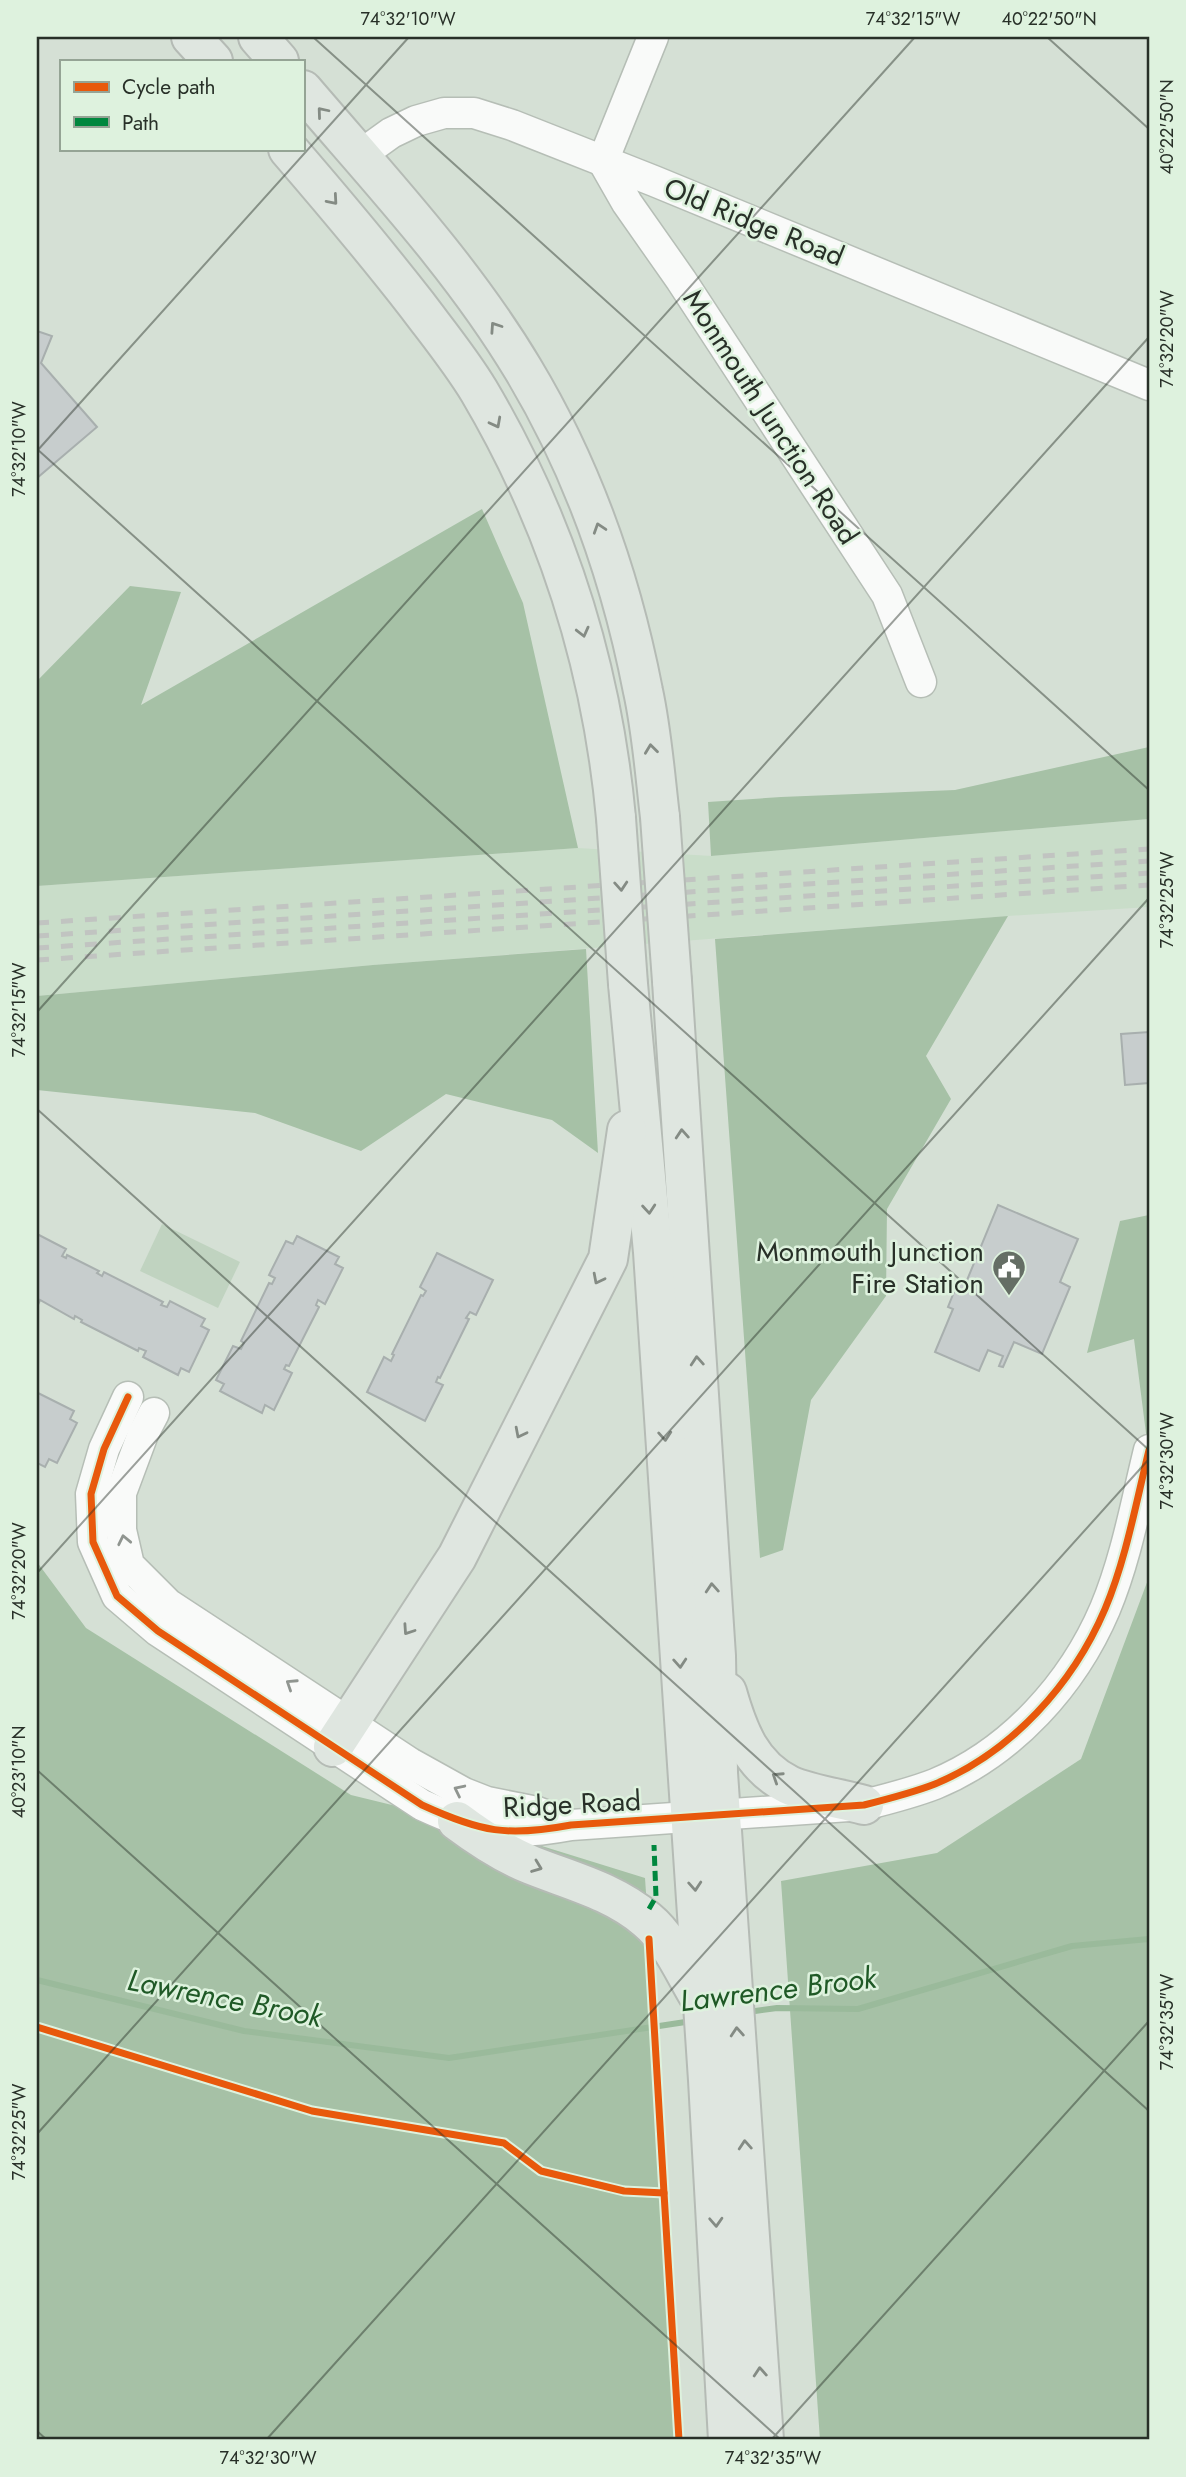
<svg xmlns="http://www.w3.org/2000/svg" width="1186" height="2477" font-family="Jost,sans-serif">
	<rect width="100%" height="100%" fill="#d5e0d5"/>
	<path fill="#c9ddc9" d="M1149,819V907L1008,916L373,965L37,996V886L578,848L712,856Z"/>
	<path fill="#c0d3c0" d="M162,1224L240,1262L218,1308L140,1271Z"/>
	<g fill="#a6c1a6">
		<path d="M482,509L523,603L578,848L37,886V681L130,586L181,592L141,705Z"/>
		<path d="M1149,747V819L711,856L708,802L781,797L955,790Z"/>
		<path d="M1008,916L926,1056L951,1099L887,1209L886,1296L811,1400L783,1550L760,1558L715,939Z"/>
		<path d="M586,949L598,1153L552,1120L446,1094L361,1151L255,1113L37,1090V996L373,965Z"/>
		<path d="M1149,1215V1457L1134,1339L1087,1353L1120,1221Z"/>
		<path d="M37,1562L86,1628L351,1795L474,1825L645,1878L683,2440H37Z"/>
		<path d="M1149,1577V2440H820L781,1881L937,1853L1081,1759Z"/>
	</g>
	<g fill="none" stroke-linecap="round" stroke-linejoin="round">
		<g stroke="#9aba9b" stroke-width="6">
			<path d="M37,1980L244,2031L449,2058L692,2021"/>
			<path d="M748,2012L777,2008L858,2009L1072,1946L1149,1939"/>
		</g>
	</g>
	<g fill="#c7cdcd" stroke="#a8afae" stroke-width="2">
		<path d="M37,331L52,336L41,363L97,427L37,478Z"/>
		<path d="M1149,1032V1083L1125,1085L1121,1034Z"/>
		<path d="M998,1205L1078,1239L1060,1282L1070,1287L1042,1354L1014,1342L1003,1367L999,1366L1003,1356L988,1350L979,1371L935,1352L953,1309L948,1307L958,1282L965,1285Z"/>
		<path d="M37,1234L66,1249L62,1256L66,1258L67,1255L99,1271L97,1273L102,1276L104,1272L163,1302L161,1305L167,1307L170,1301L205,1319L201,1326L209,1330L189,1372L181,1368L178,1375L143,1357L146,1351L139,1348L138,1351L81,1322L82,1320L75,1316L74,1319L40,1300L37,1307Z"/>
		<path d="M297,1236L339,1257L335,1264L343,1268L325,1304L318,1300L316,1305L319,1307L289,1366L286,1365L284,1369L292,1373L274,1410L265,1405L262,1413L220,1391L224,1384L216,1380L233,1346L241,1349L244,1343L241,1341L269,1283L272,1284L275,1278L269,1275L286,1241L293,1244Z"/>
		<path d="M437,1253L493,1280L476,1315L470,1312L466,1318L469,1319L440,1378L438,1377L436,1382L443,1385L425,1421L367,1392L384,1357L391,1361L394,1355L392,1354L421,1295L423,1296L426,1291L420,1287Z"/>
		<path d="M38,1393L74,1411L70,1419L77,1423L57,1463L49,1459L45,1467L37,1463Z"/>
	</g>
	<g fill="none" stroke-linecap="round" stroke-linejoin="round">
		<g stroke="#b6beb6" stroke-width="33">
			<g id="minor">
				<path d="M653,37L603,161L627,203L681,280L887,595L921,682"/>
				<path d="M359,156L391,133L416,121L444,113H474L512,125L654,181L1149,385"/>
				<path d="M128,1397L104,1449L91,1494L93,1542L117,1596L158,1631L422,1805C481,1832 507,1837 571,1825L864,1805C888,1799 912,1793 935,1784C1012,1752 1073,1684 1105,1609C1126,1559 1136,1503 1149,1450"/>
				<path d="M154,1413L143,1434L121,1493V1530L129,1565L168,1604L410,1763L464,1793L487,1802L537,1812L568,1824"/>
			</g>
		</g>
		<g stroke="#b5bbb5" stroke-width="42">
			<g id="major">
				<path d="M191,37L213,61"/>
				<path d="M258,37L279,61"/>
				<path d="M303,90C379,179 462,267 523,369C582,467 621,578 643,691C652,732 655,775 660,817"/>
				<path d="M288,149C332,200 375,251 417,305C438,333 461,361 479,391C557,523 602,667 616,818"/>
				<path d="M672,981L716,1656L718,1773L764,2440"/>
				<path d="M628,984L653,1252L708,2080L728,2440"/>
				<path d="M727,1692C738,1731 751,1766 789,1785C808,1794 843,1799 864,1805"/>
				<path d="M333,1747L457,1557L608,1259L627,1130"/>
				<path d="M457,1821C481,1839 504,1854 531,1865C571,1881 613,1891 647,1920C670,1939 683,1970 698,1995"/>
			</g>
		</g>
		<use href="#minor" stroke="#f9faf9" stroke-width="30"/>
		<use href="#major" stroke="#dfe6e0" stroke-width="38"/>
		<g stroke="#c1c4c1" stroke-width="5" stroke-dasharray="12 12" stroke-linecap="butt">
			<path d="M37,923L1149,849"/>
			<path d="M37,936L1149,861"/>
			<path d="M37,948L1149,873"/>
			<path d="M37,960L1149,885"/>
		</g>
		<g stroke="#b5bbb5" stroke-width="42" stroke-linecap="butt">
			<g id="major-bridge">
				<path d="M660,817L672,981"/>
				<path d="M616,818L628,984"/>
			</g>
		</g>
		<use href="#major-bridge" stroke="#dfe6e0" stroke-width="38"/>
		<path stroke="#00873e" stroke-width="5" stroke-dasharray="10 5" stroke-linecap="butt" d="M649,1909L656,1897L654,1845"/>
		<g stroke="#def2de" stroke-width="11">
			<g id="cycleway">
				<path d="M128,1397L104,1449L91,1494L93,1542L117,1596L158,1631L422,1805C481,1832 507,1837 571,1825L864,1805C888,1799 912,1793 935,1784C1012,1752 1073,1684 1105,1609C1126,1559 1136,1503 1149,1450"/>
				<path d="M37,2027L312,2111L504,2143L541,2171L624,2191L664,2193L649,1939"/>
				<path d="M664,2193L679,2440"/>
			</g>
		</g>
		<use href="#cycleway" stroke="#e8590c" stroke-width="7"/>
	</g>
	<defs><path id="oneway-chevron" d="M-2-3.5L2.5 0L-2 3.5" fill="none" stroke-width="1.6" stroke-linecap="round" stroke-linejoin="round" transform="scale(1.75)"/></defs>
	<g stroke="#848b84">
		<use href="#oneway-chevron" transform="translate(322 112) rotate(-130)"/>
		<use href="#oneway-chevron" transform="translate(333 200) rotate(49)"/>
		<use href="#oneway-chevron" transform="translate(495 327) rotate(-124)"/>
		<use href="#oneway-chevron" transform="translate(496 423) rotate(62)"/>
		<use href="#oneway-chevron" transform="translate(599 528) rotate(-108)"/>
		<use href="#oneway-chevron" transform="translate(583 632) rotate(76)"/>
		<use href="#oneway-chevron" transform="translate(651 749) rotate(-97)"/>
		<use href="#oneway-chevron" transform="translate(621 886) rotate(86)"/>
		<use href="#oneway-chevron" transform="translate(682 1134) rotate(-94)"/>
		<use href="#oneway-chevron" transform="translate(649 1209) rotate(85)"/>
		<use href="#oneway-chevron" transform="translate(598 1279) rotate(117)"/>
		<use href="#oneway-chevron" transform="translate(697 1361) rotate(-94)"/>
		<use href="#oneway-chevron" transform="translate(520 1433) rotate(117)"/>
		<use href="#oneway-chevron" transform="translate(665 1436) rotate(86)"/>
		<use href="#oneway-chevron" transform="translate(712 1588) rotate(-94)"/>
		<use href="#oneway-chevron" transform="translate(408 1630) rotate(124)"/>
		<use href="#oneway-chevron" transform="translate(680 1663) rotate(86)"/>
		<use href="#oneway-chevron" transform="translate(777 1777) rotate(-147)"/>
		<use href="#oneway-chevron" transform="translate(537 1867) rotate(21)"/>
		<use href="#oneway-chevron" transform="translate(695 1886) rotate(86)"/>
		<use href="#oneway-chevron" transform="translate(737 2032) rotate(-94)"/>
		<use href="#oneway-chevron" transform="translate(745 2145) rotate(-94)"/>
		<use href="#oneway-chevron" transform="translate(716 2222) rotate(87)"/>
		<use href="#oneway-chevron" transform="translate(760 2372) rotate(-94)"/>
	</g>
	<g stroke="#909590">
		<use href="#oneway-chevron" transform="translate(124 1540) rotate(-102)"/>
		<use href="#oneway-chevron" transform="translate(291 1684) rotate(-147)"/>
		<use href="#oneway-chevron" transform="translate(459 1790) rotate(-154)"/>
	</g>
	<path fill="none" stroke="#283028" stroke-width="2" stroke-opacity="0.45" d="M313,37L1149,790M1047,37L1149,129M37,449L1149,1450M37,451L409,37M37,1012L915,37M37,1109L1149,2111M37,1573L1149,337M37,1770L781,2440M37,2134L1149,898M37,2431L47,2440M266,2440L1149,1459M771,2440L1149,2021"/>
	<defs>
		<g id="civic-pin" transform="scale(1.75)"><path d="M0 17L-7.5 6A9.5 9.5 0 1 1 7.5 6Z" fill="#656e65" stroke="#def2de"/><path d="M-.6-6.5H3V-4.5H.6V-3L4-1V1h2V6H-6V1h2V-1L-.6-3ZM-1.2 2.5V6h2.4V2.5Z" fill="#fff"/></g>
	</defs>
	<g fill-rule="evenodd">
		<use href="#civic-pin" x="1009" y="1267"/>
	</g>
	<g text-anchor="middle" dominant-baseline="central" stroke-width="5" stroke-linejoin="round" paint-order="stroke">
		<g font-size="28" fill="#283028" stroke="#def2de">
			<text transform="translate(754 222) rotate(22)">Old Ridge Road</text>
			<text transform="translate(771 417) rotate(57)">Monmouth Junction Road</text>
			<text transform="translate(572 1804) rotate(-3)">Ridge Road</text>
		</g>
		<g font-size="28" fill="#283028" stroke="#def2de" text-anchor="end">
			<text x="984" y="1251">Monmouth Junction<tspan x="984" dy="32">Fire Station</tspan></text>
		</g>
		<g font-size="30" font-style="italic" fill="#1f5926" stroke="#def2de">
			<text transform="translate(778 1989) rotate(-7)">Lawrence Brook</text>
			<text transform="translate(225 1998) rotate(11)">Lawrence Brook</text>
		</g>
	</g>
	<rect width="1186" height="2477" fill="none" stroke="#def2de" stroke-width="77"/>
	<rect x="60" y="60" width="245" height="91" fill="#def2de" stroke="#95a495" stroke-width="2"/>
	<rect x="74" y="82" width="35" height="10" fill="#e8590c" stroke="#95a495" stroke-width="2"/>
	<text x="122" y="94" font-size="21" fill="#283028">Cycle path</text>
	<rect x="74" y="117" width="35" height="10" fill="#00873e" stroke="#95a495" stroke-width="2"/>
	<text x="122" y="130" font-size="21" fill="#283028">Path</text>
	<rect x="38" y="38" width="1110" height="2400" fill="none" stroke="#283028" stroke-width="2.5"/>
	<g font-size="18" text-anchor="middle" fill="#283028">
		<text x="408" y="25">74°32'10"W</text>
		<text x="913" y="25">74°32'15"W</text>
		<text x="1049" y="25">40°22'50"N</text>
		<text transform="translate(1167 127) rotate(-90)" y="6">40°22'50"N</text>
		<text transform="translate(1167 339) rotate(-90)" y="6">74°32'20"W</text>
		<text transform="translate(19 449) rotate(-90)" y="6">74°32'10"W</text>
		<text transform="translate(1167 900) rotate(-90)" y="6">74°32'25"W</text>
		<text transform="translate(19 1010) rotate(-90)" y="6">74°32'15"W</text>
		<text transform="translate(1167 1461) rotate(-90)" y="6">74°32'30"W</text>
		<text transform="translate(19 1571) rotate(-90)" y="6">74°32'20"W</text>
		<text transform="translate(19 1772) rotate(-90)" y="6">40°23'10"N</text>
		<text transform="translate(1167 2022) rotate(-90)" y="6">74°32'35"W</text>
		<text transform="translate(19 2132) rotate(-90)" y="6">74°32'25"W</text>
		<text x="268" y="2464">74°32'30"W</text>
		<text x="773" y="2464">74°32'35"W</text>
	</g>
</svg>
